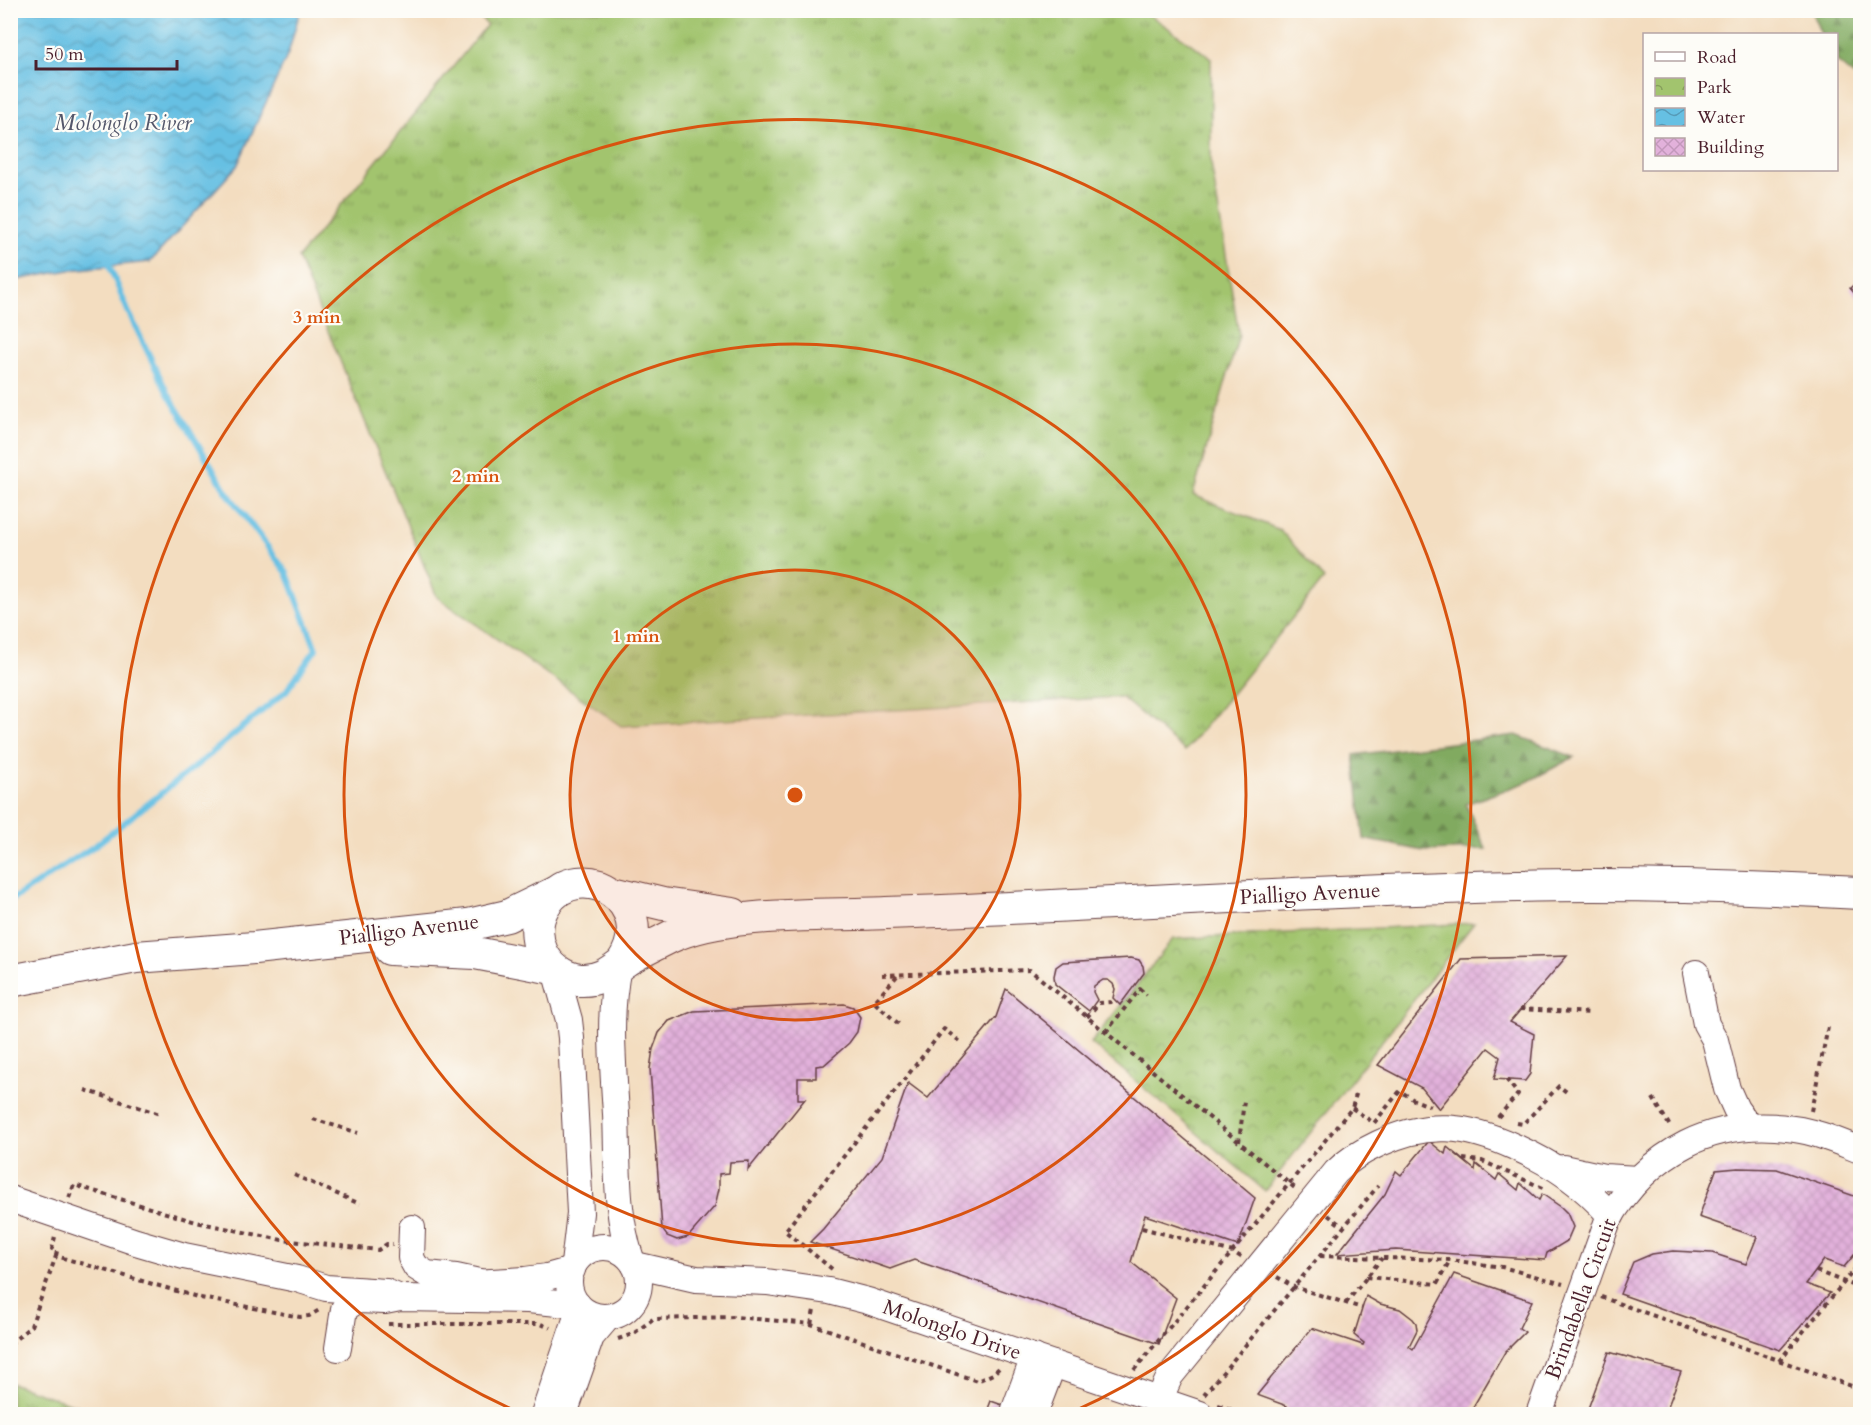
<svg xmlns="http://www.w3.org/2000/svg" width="1871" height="1425" font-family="Cardo,serif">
	<defs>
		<pattern id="grass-tufts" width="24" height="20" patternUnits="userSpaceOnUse" patternTransform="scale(1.5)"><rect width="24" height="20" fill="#a2c46e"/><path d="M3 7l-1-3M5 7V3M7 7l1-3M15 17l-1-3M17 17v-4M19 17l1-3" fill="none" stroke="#869f5b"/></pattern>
		<pattern id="forest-firs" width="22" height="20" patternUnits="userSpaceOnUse" patternTransform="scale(1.5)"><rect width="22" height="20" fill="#81aa61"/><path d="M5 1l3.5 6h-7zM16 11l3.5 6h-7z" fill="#6c8a50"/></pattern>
		<pattern id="park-crowns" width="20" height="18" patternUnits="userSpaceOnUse" patternTransform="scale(1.5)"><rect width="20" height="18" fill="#a2c46e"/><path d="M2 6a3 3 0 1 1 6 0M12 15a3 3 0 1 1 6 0" fill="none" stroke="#869f5b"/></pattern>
		<pattern id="water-waves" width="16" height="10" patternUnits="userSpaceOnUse" patternTransform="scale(1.5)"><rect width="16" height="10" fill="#66c0e3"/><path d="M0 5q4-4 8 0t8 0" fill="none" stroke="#569bb8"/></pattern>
		<pattern id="building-cross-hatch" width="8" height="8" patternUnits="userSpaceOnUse" patternTransform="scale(1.5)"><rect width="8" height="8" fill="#e2b1db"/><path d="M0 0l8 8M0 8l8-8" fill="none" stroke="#c398bc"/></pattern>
	</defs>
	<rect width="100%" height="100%" fill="#fdfcf7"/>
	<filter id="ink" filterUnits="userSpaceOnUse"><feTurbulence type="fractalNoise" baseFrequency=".0167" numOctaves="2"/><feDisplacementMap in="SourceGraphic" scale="12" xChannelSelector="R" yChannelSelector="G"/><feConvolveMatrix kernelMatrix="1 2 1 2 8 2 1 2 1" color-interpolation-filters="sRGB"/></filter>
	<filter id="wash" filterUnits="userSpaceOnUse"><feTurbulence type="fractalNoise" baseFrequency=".008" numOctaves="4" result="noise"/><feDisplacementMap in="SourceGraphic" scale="24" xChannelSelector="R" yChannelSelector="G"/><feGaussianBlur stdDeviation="1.35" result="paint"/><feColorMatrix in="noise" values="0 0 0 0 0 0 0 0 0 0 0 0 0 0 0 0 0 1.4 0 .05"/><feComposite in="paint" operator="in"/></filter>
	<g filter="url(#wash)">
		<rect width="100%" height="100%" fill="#f3ddc0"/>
		<g fill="url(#grass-tufts)" stroke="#76724c" stroke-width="1.5">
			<path d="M475,11H1144L1211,58V163L1239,335L1193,495L1280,530L1324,579L1185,751L1121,697L621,726L437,597L298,258L487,25Z"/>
			<path d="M10,1383H11L101,1414H11Z"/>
		</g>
		<g fill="url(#forest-firs)" stroke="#666446" stroke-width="1.5">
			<path d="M1811,11H1860V81L1837,62L1836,34H1821Z"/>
			<path d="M1516,735L1574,757L1527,782L1466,804L1486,849L1424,851L1364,839L1354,755Z"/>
		</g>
		<path fill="url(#park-crowns)" stroke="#76724c" stroke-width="1.5" d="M1474,923L1265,1191L1091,1043L1173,939Z"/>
		<path fill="url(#water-waves)" stroke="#587087" stroke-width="1.5" d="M11,10H300V11L288,54L237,166L150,262L69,270L11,281Z"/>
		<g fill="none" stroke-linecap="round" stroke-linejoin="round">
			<path stroke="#66c0e3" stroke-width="6" d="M10,901L96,845L207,757L286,691L316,649L287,573L226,491L167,392L128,311L107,260"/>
		</g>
		<g id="blocks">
			<g fill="url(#building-cross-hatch)">
				<path d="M1860,279V300L1850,288Z"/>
				<path d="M1567,956L1510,1022L1534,1034L1530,1074L1525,1081L1494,1079L1500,1057L1488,1048L1439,1109L1422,1088L1378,1065L1461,959Z"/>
				<path d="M1131,958L1139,960L1143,966L1144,973L1120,1005L1113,998L1115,989L1113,984L1108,980H1103L1094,986L1093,992L1097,1000L1089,1011L1055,984L1054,976L1056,967L1063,962Z"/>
				<path d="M1006,989L1255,1198L1238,1246L1145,1215L1131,1262L1176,1298L1159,1344L914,1260L890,1269L810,1242L823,1229L882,1157L908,1083L928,1098L996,1017Z"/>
				<path d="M844,1004L853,1007L860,1017L857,1032L849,1043L824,1065L816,1066V1078H798V1099H805L748,1170L749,1161L730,1162L729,1173L719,1174V1189L715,1206L688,1237L677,1240L667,1236L662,1229L650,1069L653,1049L659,1033L669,1021L694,1011Z"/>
				<path d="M1429,1141L1445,1154L1447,1147L1475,1170L1476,1164L1496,1180L1499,1174L1518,1190L1520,1183L1539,1200L1542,1194L1561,1207L1567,1213L1573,1227L1567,1241L1547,1253L1545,1260L1396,1250L1337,1254L1385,1194L1396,1171L1401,1175Z"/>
				<path d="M1738,1168L1777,1169L1860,1198V1248L1844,1267L1824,1260L1806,1284L1830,1293L1780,1350L1620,1294L1633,1262L1652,1254L1673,1251L1712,1253L1746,1264L1757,1237L1699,1217L1716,1170Z"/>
				<path d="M1454,1274L1532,1301L1519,1328L1525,1332L1505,1352L1469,1414H1284L1287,1406L1257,1395L1312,1328L1363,1345L1364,1343L1354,1335L1366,1296L1380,1304L1400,1309L1413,1319L1416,1323L1417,1330L1409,1346L1413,1349Z"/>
				<path d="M1609,1352L1681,1372L1665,1414H1586Z"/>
				<path d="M991,1401L1028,1414H986Z"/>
			</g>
		</g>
	</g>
	<g filter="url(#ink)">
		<use href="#blocks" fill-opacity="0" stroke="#633c41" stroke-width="1.5"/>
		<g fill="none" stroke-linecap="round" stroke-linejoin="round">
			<g stroke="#633c41" stroke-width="28">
				<g id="minor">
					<path d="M618,967C608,1015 613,1064 616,1114C618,1162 615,1213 631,1259"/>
					<path d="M555,970L569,1020L571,1038L580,1213L574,1264"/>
					<path d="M1696,973L1706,1024L1715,1040L1727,1089L1736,1109L1749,1127"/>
					<path d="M1563,1168L1604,1177L1638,1179"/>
					<path d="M10,1199L136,1242L184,1256L297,1279L326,1288L386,1292L400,1298"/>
					<path d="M412,1228L411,1258L416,1267L427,1274L456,1277L479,1282"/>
					<circle cx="604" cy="1282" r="35"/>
					<path d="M635,1265L696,1279L767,1282L829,1291L868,1301L1200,1414"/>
					<path d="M474,1283L525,1280L547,1277L572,1270"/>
					<path d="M338,1348L344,1309L357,1300L385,1301L400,1298L528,1300L578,1305"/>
					<path d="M1159,1400L1170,1376L1336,1172C1348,1160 1363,1151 1378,1144C1427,1120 1467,1125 1515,1147C1557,1166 1580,1182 1611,1216"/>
					<path d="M1015,1409L1034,1357"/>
					<path d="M544,1414L580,1308"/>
					<path d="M564,1414L591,1337L608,1317"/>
					<path d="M1034,1414L1053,1364"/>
					<path d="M1539,1414L1608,1220C1649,1151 1713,1117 1794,1129C1817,1132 1839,1142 1860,1150"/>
				</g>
			</g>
			<g stroke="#633c41" stroke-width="34">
				<g id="major">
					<path d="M613,892L663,904L733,914"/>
					<path d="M390,949L475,953L553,968"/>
					<path d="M622,963C662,903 581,853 546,903C525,933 544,976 580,980C598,981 609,973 622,963C636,953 655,945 670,937C726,911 824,916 886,913C1097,906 1307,890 1517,886C1632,883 1746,887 1860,893"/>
					<path d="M10,981L136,957L254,948L468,925L507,916L554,893"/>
				</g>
			</g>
			<g stroke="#633c41" stroke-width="4" stroke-dasharray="4.5 4.5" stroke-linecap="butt">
				<path d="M882,975L1030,970L1296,1189"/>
				<path d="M897,976L874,1002L901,1026"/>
				<path d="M1520,1009L1591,1013"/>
				<path d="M1087,1017L1099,1003L1111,1002L1114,1000"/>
				<path d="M1106,1032L1140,989L1147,995"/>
				<path d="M85,1090L160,1114"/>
				<path d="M1653,1098L1671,1128"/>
				<path d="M1352,1108L1374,1123L1400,1091L1414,1100L1430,1106"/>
				<path d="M1811,1111L1828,1027"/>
				<path d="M1498,1117L1518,1094L1506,1079"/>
				<path d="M313,1119L358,1133"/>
				<path d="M1517,1123L1523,1124L1559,1086L1569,1094"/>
				<path d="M1239,1142L1244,1101"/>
				<path d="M1463,1159L1482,1161L1543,1188"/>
				<path d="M294,1175L360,1204"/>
				<path d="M69,1198L74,1185L196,1222L282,1240L378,1250L387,1244H393"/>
				<path d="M1328,1215L1343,1227"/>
				<path d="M1142,1228L1233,1252L1241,1257"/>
				<path d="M55,1237L52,1249L57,1251L56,1256"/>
				<path d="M1320,1256L1450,1260L1502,1267L1563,1284"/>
				<path d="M832,1269L785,1231L944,1029L962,1043"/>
				<path d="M1816,1271L1860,1288"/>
				<path d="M1277,1277L1294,1287L1362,1308"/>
				<path d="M1366,1277L1437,1284L1450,1260"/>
				<path d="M1601,1297L1860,1389"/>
				<path d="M1346,1303L1382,1258"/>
				<path d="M388,1324H541L550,1328"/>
				<path d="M811,1324L814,1310"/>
				<path d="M618,1339L633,1334L653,1319L735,1317L811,1324L977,1381L993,1374L999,1368"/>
				<path d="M10,1344L31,1326L56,1256L201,1298L300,1317L309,1316L321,1309"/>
				<path d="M1779,1361L1860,1263"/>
				<path d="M1134,1370L1352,1108L1357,1091"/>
				<path d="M1204,1395L1378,1186"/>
				<path d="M1218,1405L1246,1414"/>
			</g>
			<use href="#minor" stroke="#fff" stroke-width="26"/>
			<use href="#major" stroke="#fff" stroke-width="32"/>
		</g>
	</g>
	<circle cx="795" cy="795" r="225" fill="#d8530f" fill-opacity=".12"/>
	<g fill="none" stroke="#d8530f" stroke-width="3">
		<circle cx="795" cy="795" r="225"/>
		<circle cx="795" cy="795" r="451"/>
		<path d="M520 1413A676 676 0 1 1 1070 1413"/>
	</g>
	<g text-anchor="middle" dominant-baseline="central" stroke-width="4.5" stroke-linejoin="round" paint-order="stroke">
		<g font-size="21" fill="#4a1f2b" stroke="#fdfcf7">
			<text transform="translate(1310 894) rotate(-3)">Pialligo Avenue</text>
			<text transform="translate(409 930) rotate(-7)">Pialligo Avenue</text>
			<text transform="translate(1581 1299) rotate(-70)">Brindabella Circuit</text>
			<text transform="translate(952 1330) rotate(19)">Molonglo Drive</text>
		</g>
		<g font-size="22" font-style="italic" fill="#54576b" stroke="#fdfcf7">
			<text x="123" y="123">Molonglo River</text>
		</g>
	</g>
	<circle cx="795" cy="795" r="9" fill="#d8530f" stroke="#fdfcf7" stroke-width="3"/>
	<g font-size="18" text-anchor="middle" font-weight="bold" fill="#d8530f" stroke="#fdfcf7" stroke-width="4.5" stroke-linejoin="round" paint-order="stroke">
		<text x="317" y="323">3 min</text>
		<text x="476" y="482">2 min</text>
		<text x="636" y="642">1 min</text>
	</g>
	<rect width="1871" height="1425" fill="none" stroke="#fdfcf7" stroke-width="36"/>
	<rect x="1643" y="33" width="195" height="138" fill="#fdfcf7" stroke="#b5a4a5" stroke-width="1.5"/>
	<rect x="1655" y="52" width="30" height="9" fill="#ffffff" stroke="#b5a4a5" stroke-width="1.5"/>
	<text x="1697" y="63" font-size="18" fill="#4a1f2b">Road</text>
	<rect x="1655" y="78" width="30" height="18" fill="url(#park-crowns)" stroke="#b5a4a5" stroke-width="1.5"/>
	<text x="1697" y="93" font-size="18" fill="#4a1f2b">Park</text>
	<rect x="1655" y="108" width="30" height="18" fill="url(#water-waves)" stroke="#b5a4a5" stroke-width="1.5"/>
	<text x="1697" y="123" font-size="18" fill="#4a1f2b">Water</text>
	<rect x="1655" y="138" width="30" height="18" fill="url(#building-cross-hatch)" stroke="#b5a4a5" stroke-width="1.5"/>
	<text x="1697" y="153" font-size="18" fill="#4a1f2b">Building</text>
	<path d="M36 60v9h141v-9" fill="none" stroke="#4a1f2b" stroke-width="3"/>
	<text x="45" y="60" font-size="18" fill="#4a1f2b" stroke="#fdfcf7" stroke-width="4.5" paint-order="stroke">50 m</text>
</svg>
